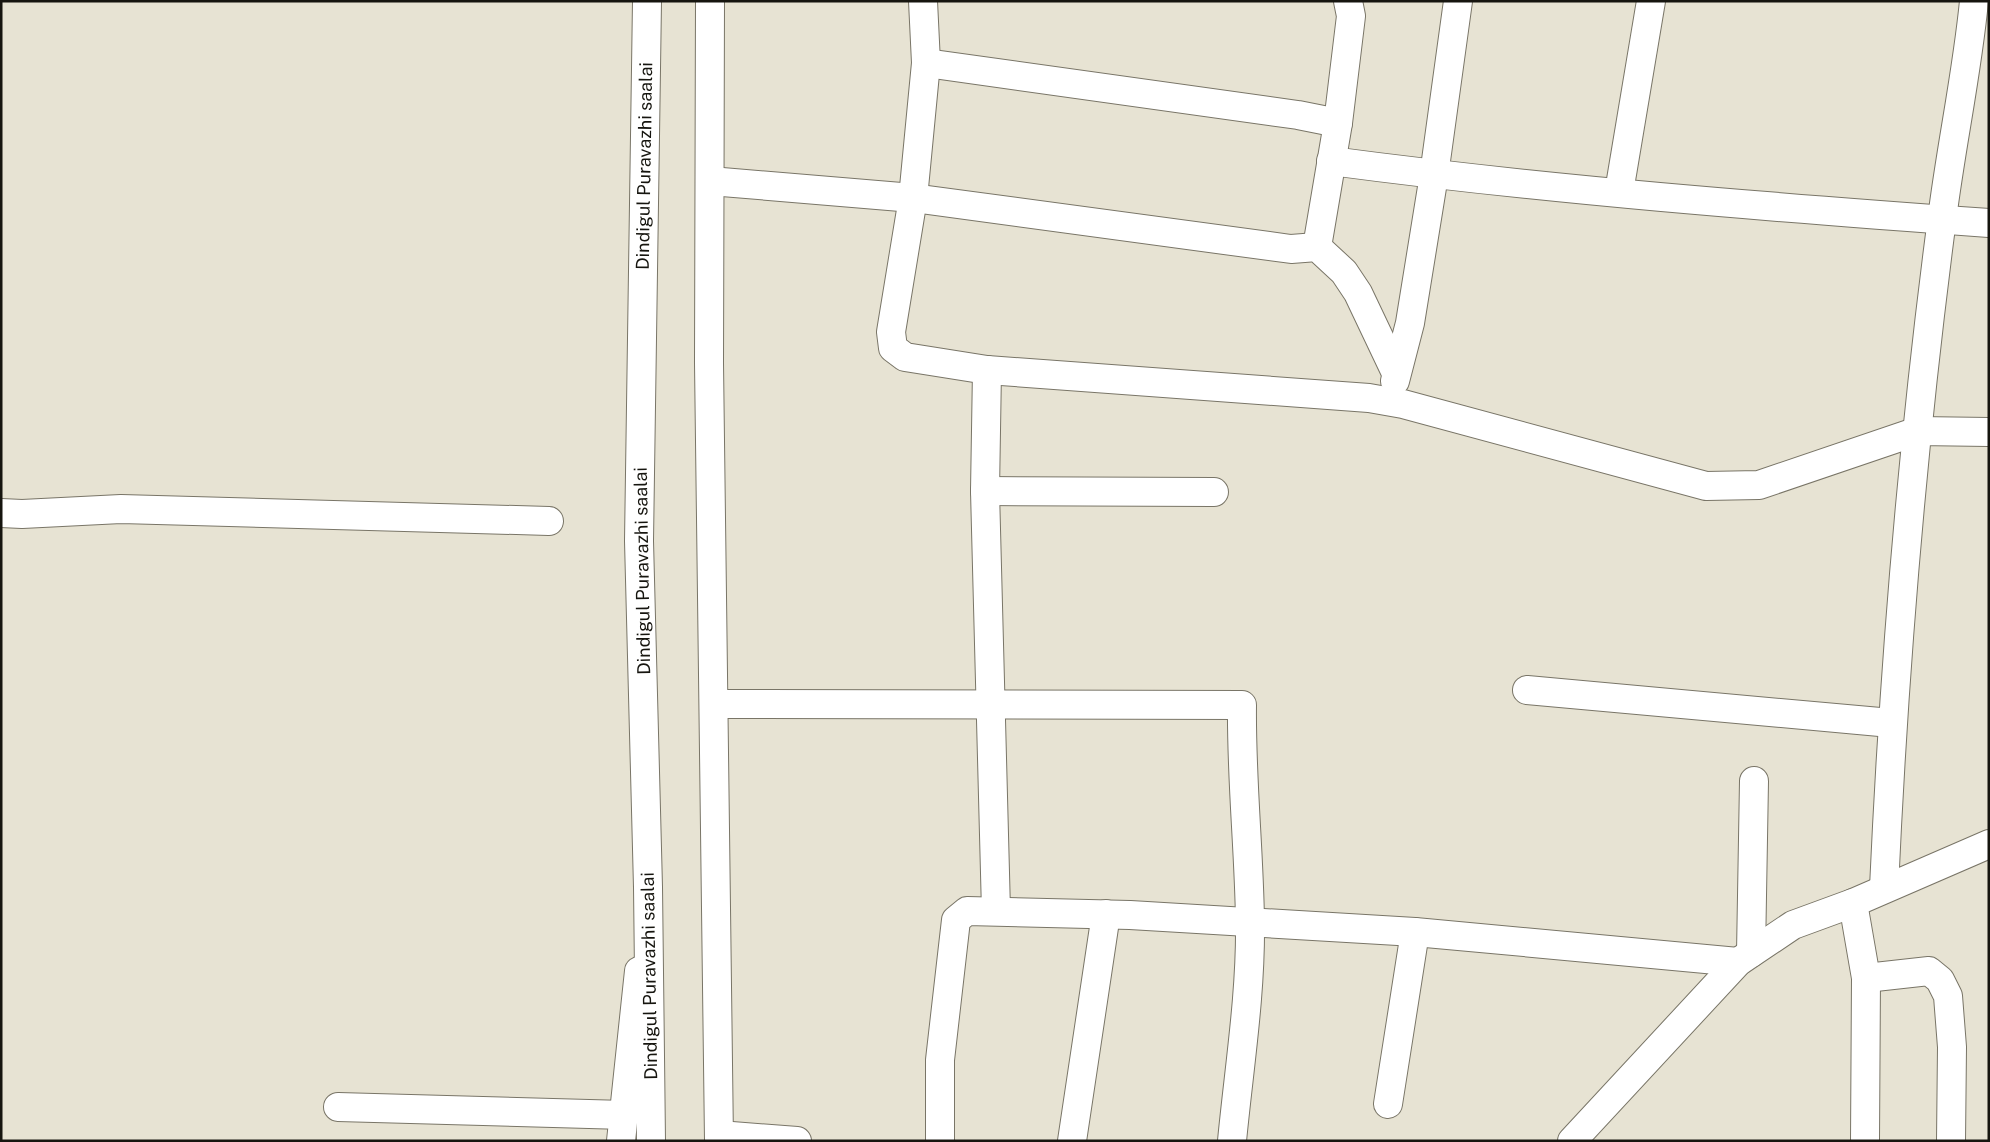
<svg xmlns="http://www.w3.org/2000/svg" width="1990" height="1142" font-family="'Public Sans',sans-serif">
	<rect width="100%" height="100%" fill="#e7e3d3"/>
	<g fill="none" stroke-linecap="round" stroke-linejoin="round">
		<g stroke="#797567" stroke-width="30">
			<g id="minor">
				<path d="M923,1L926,63L913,198L891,332L893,348L905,357L987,370L1369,398L1403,404L1706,486L1759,485L1918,431L1989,432"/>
				<path d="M926,63L1298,115L1338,123"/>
				<path d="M1331,161C1549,190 1769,207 1989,223"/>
				<path d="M710,181L913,198L1291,249L1317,247L1344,272L1358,293L1396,373"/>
				<path d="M1619,192L1651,1"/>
				<path d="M1317,247L1338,123L1351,16L1348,1"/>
				<path d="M987,370L985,491L996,911"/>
				<path d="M1395,381L1410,323L1434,175L1458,1"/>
				<path d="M985,491L1214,492"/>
				<path d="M1,513L22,514L121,509L549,521"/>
				<path d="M1527,690L1891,723"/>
				<path d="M714,704L1242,705C1241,777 1249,849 1250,921C1251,995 1239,1068 1232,1141"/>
				<path d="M1884,888C1894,666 1913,439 1942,219C1951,146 1967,74 1974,1"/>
				<path d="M1853,903L1866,978L1865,1141"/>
				<path d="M1751,953L1754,781"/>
				<path d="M1866,978L1929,971L1940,980L1948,996L1952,1047L1951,1141"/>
				<path d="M1388,1104L1415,932"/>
				<path d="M338,1107L625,1115"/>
				<path d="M719,1135L797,1141"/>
				<path d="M621,1141L639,971"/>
				<path d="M940,1141V1060L956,920L967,911L1130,915L1415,932L1738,962"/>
				<path d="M1072,1141L1106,914"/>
				<path d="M1572,1141L1738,962L1793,925L1853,903L1989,844"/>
			</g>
		</g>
		<g stroke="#797567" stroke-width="30">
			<g id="highway">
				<path d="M647,1L639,541L648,887L651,1141"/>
				<path d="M710,1L709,363L719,1141"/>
			</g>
		</g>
		<use href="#minor" stroke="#fff" stroke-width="28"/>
		<use href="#highway" stroke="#fff" stroke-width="28"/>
	</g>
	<g text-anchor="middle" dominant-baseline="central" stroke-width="4" stroke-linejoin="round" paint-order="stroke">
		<g font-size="18" fill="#16150f" stroke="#fff">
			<text transform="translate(644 166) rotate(-89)">Dindigul Puravazhi saalai</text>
			<text transform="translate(642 571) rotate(-91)">Dindigul Puravazhi saalai</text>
			<text transform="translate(649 976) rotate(-91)">Dindigul Puravazhi saalai</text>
		</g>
	</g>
	<rect width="1990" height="1142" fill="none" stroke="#16150f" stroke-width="5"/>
</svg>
